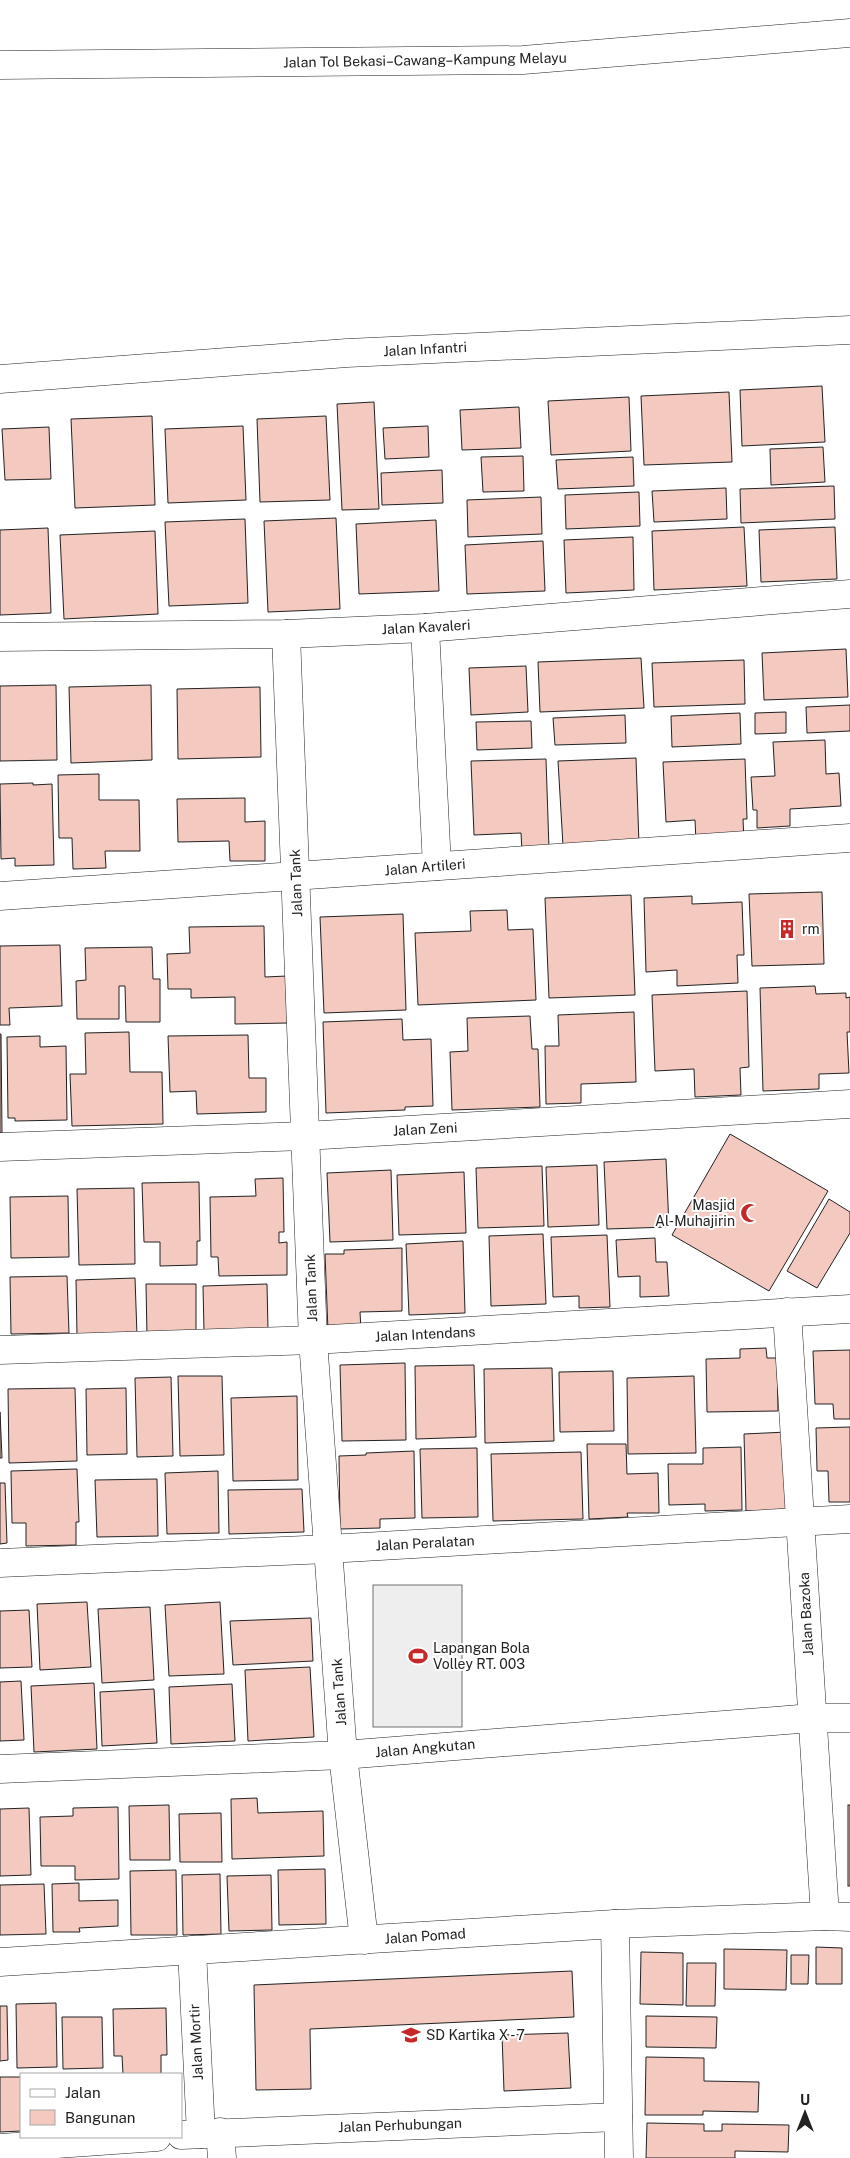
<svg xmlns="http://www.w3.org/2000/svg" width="850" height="2158" font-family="'Public Sans',sans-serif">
	<rect width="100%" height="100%" fill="#fff"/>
	<rect fill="#eee" stroke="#6f6f6f" x="373" y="1585" width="89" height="142"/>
	<g fill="#f3c9c0" stroke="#222">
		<path d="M822,386L825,442L742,446L740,390Z"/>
		<path d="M729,392L732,462L644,465L641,396Z"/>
		<path d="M629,397L631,451L551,455L548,401Z"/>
		<path d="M374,402L379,509L342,510L337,404Z"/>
		<path d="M519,407L521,448L462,450L460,410Z"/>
		<path d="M152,416L155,505L75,508L71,419Z"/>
		<path d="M326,416L330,500L260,502L257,419Z"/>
		<path d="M243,426L246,500L168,503L165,429Z"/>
		<path d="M428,426L429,457L385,459L383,428Z"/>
		<path d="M49,427L51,479L5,480L2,429Z"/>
		<path d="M823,447L825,482L771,485L770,449Z"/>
		<path d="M523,456L524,491L483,492L481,457Z"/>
		<path d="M633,457L634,486L558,489L556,460Z"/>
		<path d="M442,470L443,503L382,505L381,473Z"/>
		<path d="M834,486L835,519L741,523L740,489Z"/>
		<path d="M726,488L727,519L654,522L652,491Z"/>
		<path d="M639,492L640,526L566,529L565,495Z"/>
		<path d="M541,497L542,534L468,537L467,500Z"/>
		<path d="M336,518L340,609L268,612L264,521Z"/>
		<path d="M245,519L248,603L169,606L165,522Z"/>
		<path d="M436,520L439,591L359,594L356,524Z"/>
		<path d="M744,527L747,586L654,590L652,531Z"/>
		<path d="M835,527L837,579L761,582L759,530Z"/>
		<path d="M48,528L51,613L0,615V530Z"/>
		<path d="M155,531L158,614L64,619L60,535Z"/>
		<path d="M633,537L634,590L566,593L564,540Z"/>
		<path d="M543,541L545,591L467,594L465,545Z"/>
		<path d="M846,649L848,697L764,700L762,653Z"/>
		<path d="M641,658L644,708L540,712L538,662Z"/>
		<path d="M744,660L745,704L654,707L652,663Z"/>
		<path d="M526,666L528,712L471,715L469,668Z"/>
		<path d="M56,685L57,760L0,761V686Z"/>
		<path d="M151,685L152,760L71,763L69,687Z"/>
		<path d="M260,687L261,757L178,759L177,689Z"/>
		<path d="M850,705V731L807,733L806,707Z"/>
		<path d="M786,712V733L755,734V713Z"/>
		<path d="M740,713L741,744L672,747L671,716Z"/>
		<path d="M625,715L626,743L555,745L553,718Z"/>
		<path d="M531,721L532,748L477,750L476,722Z"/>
		<path d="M825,740L826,774L839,773L841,806L790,809V826L757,828V810H753L751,777L775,776L773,742Z"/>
		<path d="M636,758L639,844L563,846L558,761Z"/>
		<path d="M546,759L549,849L522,851L521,833L474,835L471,761Z"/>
		<path d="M745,759L747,819H743L744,841L696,842L695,820L666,822L663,762Z"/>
		<path d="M99,774V800H139L140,851H105L106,868L73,869L72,838H59L58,775Z"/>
		<path d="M33,783V785L52,784L54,865L15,866V858L1,859L0,784Z"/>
		<path d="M245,798V822L265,821V861H230L229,841L178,842L177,799Z"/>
		<path d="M822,892L824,964L752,966L749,894Z"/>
		<path d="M631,895L635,995L549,998L545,898Z"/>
		<path d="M692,896V904L742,902L744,955H737L738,983L677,986V970L646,972L644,898Z"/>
		<path d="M507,910L508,930L533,929L536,1000L418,1005L415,933L471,931L470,911Z"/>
		<path d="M403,914L406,1010L324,1013L320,917Z"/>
		<path d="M264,926L265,977L287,976L288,1023L235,1024V997L191,998V989H168L167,954L190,953L189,927Z"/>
		<path d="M60,945L62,1006L9,1008L10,1025H0V946Z"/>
		<path d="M152,947L153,979H160V1022H126L125,986H119V1019H77L76,981L86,980L85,948Z"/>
		<path d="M815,986L816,994L846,993V998L850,997V1032H847L849,1073L819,1074V1089L763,1091L760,988Z"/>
		<path d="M747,991L749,1067L740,1068L741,1095L695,1097L694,1069L655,1071L652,995Z"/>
		<path d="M634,1012L636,1082L581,1084V1103L546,1104L545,1046H559L558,1015Z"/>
		<path d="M530,1016L532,1049H538L540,1107L452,1110L450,1052L468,1051L467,1018Z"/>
		<path d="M402,1019L403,1040L431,1039L433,1106L405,1107V1110L326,1113L323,1022Z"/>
		<path d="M129,1032L130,1072H162L163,1124L72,1126L70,1074H86L85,1033Z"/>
		<path d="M1,1034L2,1133H0V1034Z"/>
		<path d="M248,1035L249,1078H266V1112L197,1114L196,1091L170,1092L168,1036Z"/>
		<path d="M40,1036V1047L66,1046L67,1120L15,1121V1118H8L7,1037Z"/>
		<path d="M730,1134L828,1191L769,1291L672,1235Z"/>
		<path d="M666,1159L669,1227L607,1229L604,1162Z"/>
		<path d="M597,1165L599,1225L548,1227L546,1167Z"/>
		<path d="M542,1166L544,1226L478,1228L476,1168Z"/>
		<path d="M391,1170L393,1240L330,1242L327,1173Z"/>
		<path d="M464,1172L466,1233L399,1235L397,1175Z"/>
		<path d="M283,1178L284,1232H279V1243L287,1242V1275L219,1276L218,1257H211L210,1197L256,1196L255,1179Z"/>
		<path d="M199,1182L200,1241H197V1265L160,1266V1242H144L142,1183Z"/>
		<path d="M134,1188L135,1264L79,1265L77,1189Z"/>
		<path d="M68,1196L69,1257L11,1258L10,1197Z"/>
		<path d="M829,1199L850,1212V1233L817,1288L787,1271Z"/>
		<path d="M543,1234L546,1304L491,1306L489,1236Z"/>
		<path d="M607,1235L610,1307L579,1308V1296L553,1297L551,1237Z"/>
		<path d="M655,1238L656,1262H667L669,1296L640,1297V1276L618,1277L616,1240Z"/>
		<path d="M463,1241L465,1313L409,1315L406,1244Z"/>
		<path d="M402,1248V1311L360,1312L361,1330L328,1331L325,1254H344V1250Z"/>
		<path d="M67,1276L69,1333L11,1334L10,1277Z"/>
		<path d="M135,1278L137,1335L77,1336L76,1280Z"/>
		<path d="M146,1284H196V1336L147,1337Z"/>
		<path d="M267,1284L268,1330L204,1332L203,1286Z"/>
		<path d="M766,1348L767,1358H777L778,1411L707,1412L706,1359L740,1358V1349Z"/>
		<path d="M850,1350V1419H834L833,1404H815L813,1351Z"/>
		<path d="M405,1363L406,1440L342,1441L340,1365Z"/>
		<path d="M474,1365L476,1437L416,1439L415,1366Z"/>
		<path d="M552,1368L554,1441L485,1443L484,1369Z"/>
		<path d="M613,1371L614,1431L560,1432L559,1372Z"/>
		<path d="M178,1376H222L224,1455L180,1456Z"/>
		<path d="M694,1376L696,1453L628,1454L627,1378Z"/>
		<path d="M171,1377L173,1456L137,1457L135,1378Z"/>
		<path d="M75,1388L77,1461L9,1463L8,1389Z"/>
		<path d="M126,1388L127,1454L87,1455L86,1389Z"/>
		<path d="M297,1396L298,1480L233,1481L231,1398Z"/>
		<path d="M0,1412L2,1458H0Z"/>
		<path d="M850,1427V1502H829L828,1471H817L816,1428Z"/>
		<path d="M787,1432L788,1510L746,1511L744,1434Z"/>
		<path d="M587,1444H626L627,1474L658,1473L659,1513H627L628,1517L589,1519Z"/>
		<path d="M741,1447L742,1510L705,1511V1504L669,1505L668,1464H703V1448Z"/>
		<path d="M477,1448L478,1517L422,1518L420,1449Z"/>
		<path d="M414,1451L415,1518L380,1519V1528L340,1529L339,1456L366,1455V1453Z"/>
		<path d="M581,1452L583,1519L493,1521L491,1454Z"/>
		<path d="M77,1469L79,1522H76V1545L26,1546V1523H12L11,1471Z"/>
		<path d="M218,1471L219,1533L167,1534L165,1473Z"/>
		<path d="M157,1479L158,1536L97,1537L95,1480Z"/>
		<path d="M0,1483H5L7,1543L0,1544Z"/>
		<path d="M302,1489L304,1532L229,1534L228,1490Z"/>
		<path d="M87,1602L91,1667L40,1670L37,1604Z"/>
		<path d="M220,1602L224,1674L169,1676L165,1605Z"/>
		<path d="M150,1607L154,1680L102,1683L98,1609Z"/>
		<path d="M29,1610L32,1667L0,1668V1611Z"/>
		<path d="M311,1618L313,1661L233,1665L230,1621Z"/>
		<path d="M310,1667L314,1737L248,1741L245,1670Z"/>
		<path d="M21,1681L24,1740L0,1741V1682Z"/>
		<path d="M94,1683L97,1749L34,1752L31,1686Z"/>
		<path d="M232,1684L235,1741L171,1744L169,1687Z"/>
		<path d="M154,1689L157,1743L102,1746L100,1692Z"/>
		<path d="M257,1798L258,1813L323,1811L324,1856L232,1859L231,1799Z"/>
		<path d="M169,1805L170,1860H130L129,1806Z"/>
		<rect x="848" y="1805" width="2" height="81"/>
		<path d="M118,1807L119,1879L75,1880V1866H41L40,1817L73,1816V1808Z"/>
		<path d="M29,1808L31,1875L0,1876V1809Z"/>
		<path d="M221,1813L222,1862H180L179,1814Z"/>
		<path d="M325,1869L326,1924L279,1925L278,1870Z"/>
		<path d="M176,1870L177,1935H131L130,1871Z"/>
		<path d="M220,1874L221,1934L183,1935L182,1875Z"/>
		<path d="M271,1875L272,1930L229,1931L227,1876Z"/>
		<path d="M79,1883V1901L118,1900V1926L79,1928L80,1932H53L52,1884Z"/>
		<path d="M44,1884L46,1934L0,1935V1885Z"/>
		<path d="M816,1947L842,1948V1984H816Z"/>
		<path d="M724,1949L787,1950L786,1990L724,1989Z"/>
		<path d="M641,1952L683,1953V2005L640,2004Z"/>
		<path d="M791,1955H809L808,1984H791Z"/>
		<path d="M687,1963H716L715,2006H686Z"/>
		<path d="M572,1971L574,2017L310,2029L311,2089L256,2090L254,1985Z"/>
		<path d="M56,2003L57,2067L17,2068L16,2004Z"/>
		<path d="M0,2006H7L8,2060L0,2061Z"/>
		<path d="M166,2008L167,2055H161V2074H123L122,2056H114L113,2009Z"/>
		<path d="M646,2016L717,2017L716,2048L646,2047Z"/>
		<path d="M62,2017H102L103,2068L63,2069Z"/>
		<path d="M568,2033L571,2088L504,2091L502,2035Z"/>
		<path d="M646,2057L704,2058V2081L759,2082L758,2112L703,2111V2115H645Z"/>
		<path d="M0,2077H21V2131L0,2132Z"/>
		<path d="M647,2123L704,2124V2131H722V2124L789,2125L788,2152L735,2151V2158H646Z"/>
	</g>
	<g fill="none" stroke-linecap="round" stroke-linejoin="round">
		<g stroke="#222" stroke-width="29">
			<g id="street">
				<path d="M0,379L347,353L850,330"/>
				<path d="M425,628L437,866"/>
				<path d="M286,634L313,1340L343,1755L364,1940"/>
				<path d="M0,637L286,634L425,628L850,594"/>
				<path d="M0,896C284,879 567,857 850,838"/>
				<path d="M0,1147L305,1136L850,1104"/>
				<path d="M787,1312L825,1916"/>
				<path d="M0,1350L313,1340L850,1309"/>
				<path d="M0,1563L328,1549L850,1519"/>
				<path d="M0,1769L343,1755L812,1718H850"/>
				<path d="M615,1924L619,2158"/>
				<path d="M192,1950L201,2134"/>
				<path d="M0,1962L615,1924L825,1916L850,1917"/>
				<path d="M220,2132L222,2158"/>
				<path d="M181,2135L618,2117"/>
				<path d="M0,2148L157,2137"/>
			</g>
		</g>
		<g stroke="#222" stroke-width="29">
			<path id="highway" d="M0,65L523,60L850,33"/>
		</g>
		<use href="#street" stroke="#fff" stroke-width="28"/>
		<use href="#highway" stroke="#fff" stroke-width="28"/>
	</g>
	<defs>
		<g id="building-bare" transform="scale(1.5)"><path d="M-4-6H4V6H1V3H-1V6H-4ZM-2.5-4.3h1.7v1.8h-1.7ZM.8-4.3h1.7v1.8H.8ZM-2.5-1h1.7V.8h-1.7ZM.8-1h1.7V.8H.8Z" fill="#c62828" stroke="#fff" stroke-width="2.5" paint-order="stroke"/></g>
		<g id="mosque-bare" transform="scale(1.5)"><path d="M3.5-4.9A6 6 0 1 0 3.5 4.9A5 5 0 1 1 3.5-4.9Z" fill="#c62828" stroke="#fff" stroke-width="2.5" paint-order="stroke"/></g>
		<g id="stadium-bare" transform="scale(1.5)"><path d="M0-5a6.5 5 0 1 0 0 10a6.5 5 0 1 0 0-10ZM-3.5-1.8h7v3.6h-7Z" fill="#c62828" stroke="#fff" stroke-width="2.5" paint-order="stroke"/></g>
		<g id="school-bare" transform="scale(1.5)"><path d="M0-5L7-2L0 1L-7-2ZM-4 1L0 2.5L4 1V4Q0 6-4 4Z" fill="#c62828" stroke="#fff" stroke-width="2.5" paint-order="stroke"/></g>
	</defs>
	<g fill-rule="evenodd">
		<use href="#building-bare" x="787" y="929"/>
		<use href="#mosque-bare" x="750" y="1213"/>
		<use href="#stadium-bare" x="418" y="1656"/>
		<use href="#school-bare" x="411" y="2035"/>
	</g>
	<g text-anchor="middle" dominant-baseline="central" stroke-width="4" stroke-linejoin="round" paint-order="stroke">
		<g font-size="14" fill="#222" stroke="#fff">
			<text transform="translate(425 60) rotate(-1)">Jalan Tol Bekasi–Cawang–Kampung Melayu</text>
			<text transform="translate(425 349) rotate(-3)">Jalan Infantri</text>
			<text transform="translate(426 627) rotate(-3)">Jalan Kavaleri</text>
			<text transform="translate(425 867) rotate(-5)">Jalan Artileri</text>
			<text transform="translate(296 883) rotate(-92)">Jalan Tank</text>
			<text transform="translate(425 1129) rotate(-3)">Jalan Zeni</text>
			<text transform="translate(311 1288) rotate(-92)">Jalan Tank</text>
			<text transform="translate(425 1334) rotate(-3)">Jalan Intendans</text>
			<text transform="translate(425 1543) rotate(-3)">Jalan Peralatan</text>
			<text transform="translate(806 1614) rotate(-93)">Jalan Bazoka</text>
			<text transform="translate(339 1692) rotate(-94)">Jalan Tank</text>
			<text transform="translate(425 1748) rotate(-5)">Jalan Angkutan</text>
			<text transform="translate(425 1936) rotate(-4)">Jalan Pomad</text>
			<text transform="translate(196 2042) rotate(-93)">Jalan Mortir</text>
			<text transform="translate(400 2125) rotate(-2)">Jalan Perhubungan</text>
		</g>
		<g font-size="14" fill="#222" stroke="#fff" text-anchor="start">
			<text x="802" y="929">rm</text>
			<text x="735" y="1205" text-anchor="end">Masjid<tspan x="735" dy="16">Al-Muhajirin</tspan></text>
			<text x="433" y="1648">Lapangan Bola<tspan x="433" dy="16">Volley RT. 003</tspan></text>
			<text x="426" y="2035">SD Kartika X - 7</text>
		</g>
	</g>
	<rect x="20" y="2073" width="162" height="65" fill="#ffffff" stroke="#a7a7a7"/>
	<rect x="30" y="2089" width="25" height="8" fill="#ffffff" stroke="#a7a7a7"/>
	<text x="65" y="2098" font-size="15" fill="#222222">Jalan</text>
	<rect x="30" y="2110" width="25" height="15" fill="#f3c9c0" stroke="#a7a7a7"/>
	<text x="65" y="2123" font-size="15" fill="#222222">Bangunan</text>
	<g transform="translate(805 2113)" stroke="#ffffff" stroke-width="4" paint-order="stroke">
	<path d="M0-4L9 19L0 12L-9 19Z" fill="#222222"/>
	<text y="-8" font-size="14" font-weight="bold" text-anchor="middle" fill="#222222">U</text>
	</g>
</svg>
